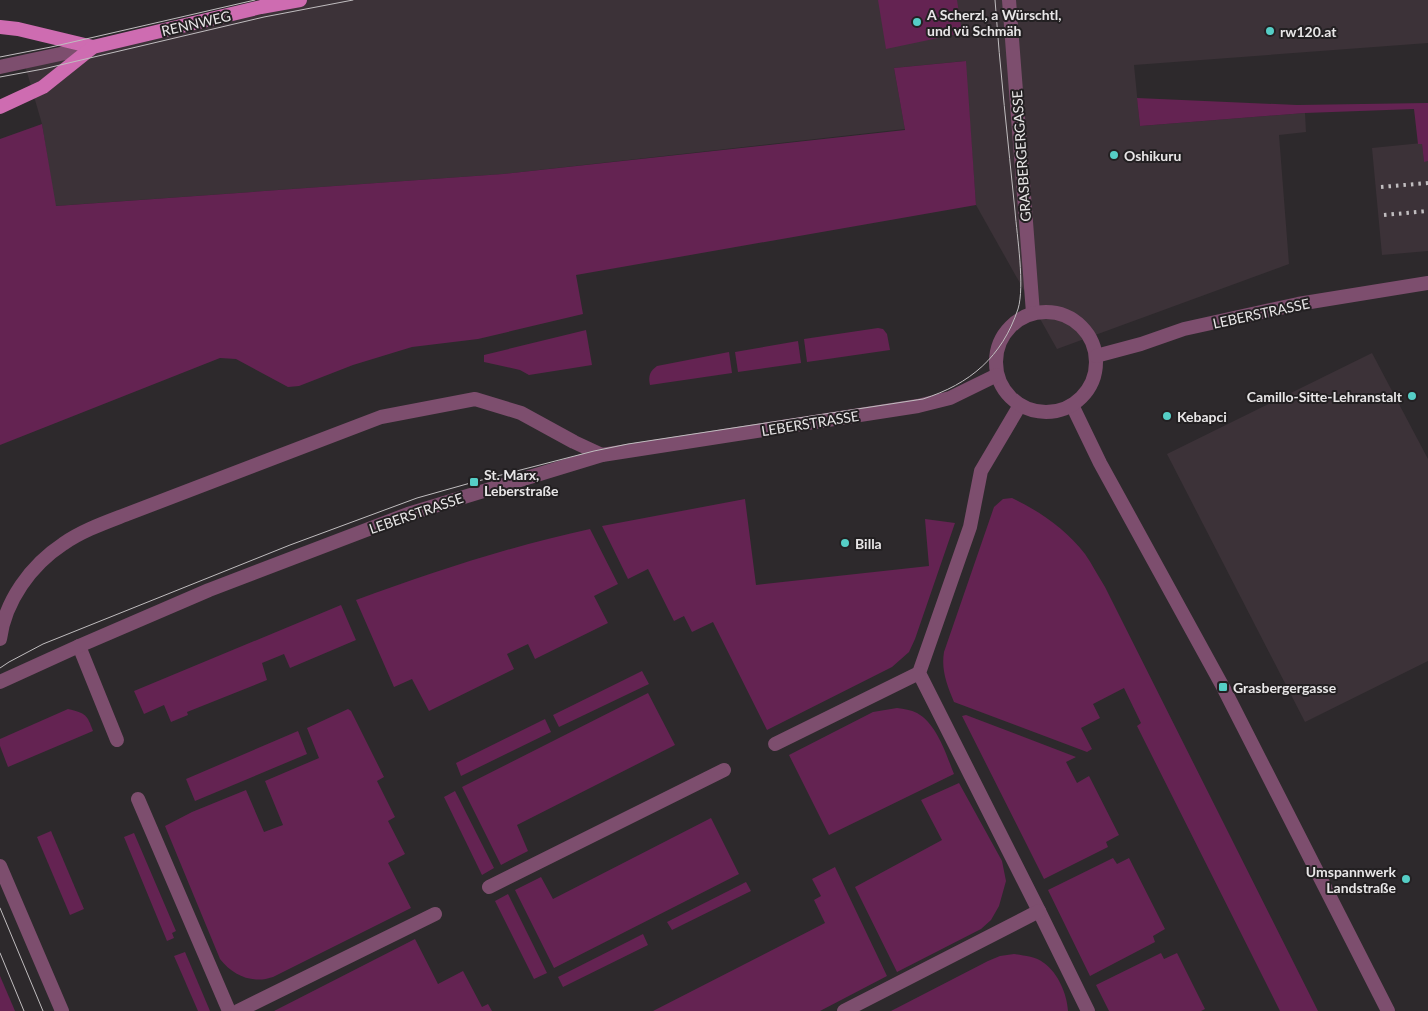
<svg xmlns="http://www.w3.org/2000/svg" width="1428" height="1011" font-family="Lato,sans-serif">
	<rect width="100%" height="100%" fill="#2d292c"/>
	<g fill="#3c3238">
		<path d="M280,0H1428V43L1134,65L1140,126L1305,113L1306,132L1279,135L1289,264L1057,349L976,205L965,61L894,68L905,129L503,174L55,206L42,124L22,55Z"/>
		<path d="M1422,143L1424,161H1428V251L1382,255L1372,148Z"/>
		<path d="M1372,353L1428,459V661L1305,722L1167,454Z"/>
	</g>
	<g fill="#642352">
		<path d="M878,0H957L962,33L886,49Z"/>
		<path d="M966,61L976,205L576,275L583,314L478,339L412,347L353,365L299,386L288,387L236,359L220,358L0,445V139L42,124L56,206L503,174L905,130L894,68Z"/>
		<path d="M1137,98L1297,105L1428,103V161L1424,162L1422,144H1418L1414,109L1305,113L1140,126Z"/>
		<path d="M878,328L883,329L887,334L890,350L807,362L804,339Z"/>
		<path d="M586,330L592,365L529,375L520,370L484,362V355Z"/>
		<path d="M798,341L801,363L738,372L735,352Z"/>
		<path d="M729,352L732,373L650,385C648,376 650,371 657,366Z"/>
		<path d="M1012,498C1039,511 1066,529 1085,554C1092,564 1098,576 1105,587L1318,1011H1280L1137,726L1141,723L1124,688L1093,704L1100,718L1081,728L1092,749L1087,752L954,702C947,685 941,670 944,652L994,507L1003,499Z"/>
		<path d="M745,499L756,585L929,566L925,519L955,523L915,639L909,652L892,667L767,730L713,622L692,632L684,616L674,621L648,569L628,579L602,526Z"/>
		<path d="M590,529L618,584L594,596L608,623L535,659L528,644L507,654L514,669L429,711L412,679L394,687L356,600C433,572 511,546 590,529Z"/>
		<path d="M341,605L356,640L290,668L284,654L262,663L267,680L187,712L188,715L171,722L164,705L144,714L134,691Z"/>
		<path d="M642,671L649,684L559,727L553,715Z"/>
		<path d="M648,693L675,745L517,825L528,851L501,865L462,787Z"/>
		<path d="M897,708C904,709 911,710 917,713C937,724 946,754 954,774L829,835L789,755L873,712Z"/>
		<path d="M68,709C86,713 87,715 93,731L8,767L0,746V739Z"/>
		<path d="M348,709L351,711L384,777L377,781L395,817L388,821L405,854L388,863L411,908L273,977C253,984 233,976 220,959L165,826L192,812L246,790L264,832L283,825L265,781L319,758L307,728Z"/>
		<path d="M966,715L1076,757L1066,762L1077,783L1089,776L1119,835L1106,842L1108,847L1044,879L962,716Z"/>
		<path d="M545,719L551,732L461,776L456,763Z"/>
		<path d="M298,731L307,754L195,801L186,779Z"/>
		<path d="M959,783L1002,861L1006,881L999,906L991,920L981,929L897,972L855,887L942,840L921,800Z"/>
		<path d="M455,791L494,868L482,875L444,797Z"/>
		<path d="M711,818L739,874L554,968L515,890L541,877L553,899Z"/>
		<path d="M51,831L84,909L70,915L37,837Z"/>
		<path d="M134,833L176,931L172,933L174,938L167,941L124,837Z"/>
		<path d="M1113,858L1117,864L1129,858L1165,929L1153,936L1155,942L1090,976L1048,890Z"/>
		<path d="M835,867L887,976L820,1011H653L825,923L814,900L821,896L812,879Z"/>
		<path d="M746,882L751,891L672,930L667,922Z"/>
		<path d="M508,894L547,973L534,979L495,901Z"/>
		<path d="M643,934L648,945L563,987L558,977Z"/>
		<path d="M415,939L438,984L463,971L482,1007L488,1004L492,1011H274Z"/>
		<path d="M185,952L210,1011H198L174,956Z"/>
		<path d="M1161,953L1164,959L1177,953L1205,1009L1201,1011H1109L1096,985Z"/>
		<path d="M1014,954C1024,956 1035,956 1044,963C1058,973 1067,994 1068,1011H891L988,961L1000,956Z"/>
		<path d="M0,976L15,1011H0Z"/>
	</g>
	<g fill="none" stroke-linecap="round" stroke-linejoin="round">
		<g stroke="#7d4e6e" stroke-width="14">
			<path d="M0,67L93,47"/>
			<path d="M1020,405L981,471L970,527L919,673L1039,911L1088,1011"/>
			<path d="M0,639C5,601 31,565 63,544C83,530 107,522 130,513L381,417L475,399L521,413L574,442L602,455"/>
			<path d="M79,646L117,740"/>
			<path d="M775,744L919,673"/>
			<path d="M138,799L229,1011"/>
			<path d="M489,887L724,770"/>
			<path d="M238,1011L435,914"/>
			<path d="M844,1011L1039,911"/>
		</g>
		<g stroke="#7d4e6e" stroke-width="14">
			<path d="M1072,405L1100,463L1223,687L1388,1011"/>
			<path d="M0,866L62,1011"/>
		</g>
		<g stroke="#7d4e6e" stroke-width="14">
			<path d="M1009,0L1033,313"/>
			<circle cx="1046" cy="362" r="50"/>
			<path d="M1096,356L1141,344L1184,329L1298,304L1428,283"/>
			<path d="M0,682L79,646L209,590L408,514L602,455L918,406L950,398L997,375"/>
		</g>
		<g stroke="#ce6cb1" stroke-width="14">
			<path d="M0,27L18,29L93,47"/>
			<path d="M0,107L43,87L93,47L261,7L300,0"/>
		</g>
		<g stroke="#c0bdbf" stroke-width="1">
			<path d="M0,57L51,47L255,0"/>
			<path d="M0,77L43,69L264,17L353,0"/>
			<path d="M0,668L9,662L43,644L290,545L417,498L474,482L594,451L628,444L923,399C970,384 1002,357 1018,309C1025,286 1017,236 1015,211C1008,141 1000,70 995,0"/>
			<path d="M0,908L43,1011"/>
			<path d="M0,953L24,1011"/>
		</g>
		<g stroke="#c0bdbf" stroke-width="4" stroke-dasharray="2.5 5" stroke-linecap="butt">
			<path d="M1381,187L1428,183"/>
			<path d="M1384,215L1428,211"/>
		</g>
	</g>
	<g fill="#55cec6" stroke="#232022" stroke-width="2">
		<circle cx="917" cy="22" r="5"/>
		<circle cx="1270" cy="31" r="5"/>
		<circle cx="1114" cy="155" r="5"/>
		<circle cx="1412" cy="396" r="5"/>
		<circle cx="1167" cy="416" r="5"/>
		<rect x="469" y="477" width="10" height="10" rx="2.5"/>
		<circle cx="845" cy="543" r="5"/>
		<rect x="1218" y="682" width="10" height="10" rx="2.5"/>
		<circle cx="1406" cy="879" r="5"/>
	</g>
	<g text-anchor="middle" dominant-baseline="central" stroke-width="4" stroke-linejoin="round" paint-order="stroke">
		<g font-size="14" font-weight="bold" fill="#e8e6e7" stroke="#232022" text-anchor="start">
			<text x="927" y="14">A Scherzl, a Würschtl,<tspan x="927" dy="16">und vü Schmäh</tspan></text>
			<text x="1280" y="31">rw120.at</text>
			<text x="1124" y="155">Oshikuru</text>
			<text x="1402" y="396" text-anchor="end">Camillo-Sitte-Lehranstalt</text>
			<text x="1177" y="416">Kebapci</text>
			<text x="484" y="474">St. Marx,<tspan x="484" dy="16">Leberstraße</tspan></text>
			<text x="855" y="543">Billa</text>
			<text x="1233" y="687">Grasbergergasse</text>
			<text x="1396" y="871" text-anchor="end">Umspannwerk<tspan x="1396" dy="16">Landstraße</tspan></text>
		</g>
		<g font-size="14" fill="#e8e6e7" stroke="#232022">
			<text transform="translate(196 23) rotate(-13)">RENNWEG</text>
			<text transform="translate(1021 156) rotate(-94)">GRASBERGERGASSE</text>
			<text transform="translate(1261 313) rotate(-12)">LEBERSTRASSE</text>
			<text transform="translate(810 423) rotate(-9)">LEBERSTRASSE</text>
			<text transform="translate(416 513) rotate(-19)">LEBERSTRASSE</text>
		</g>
	</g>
</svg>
